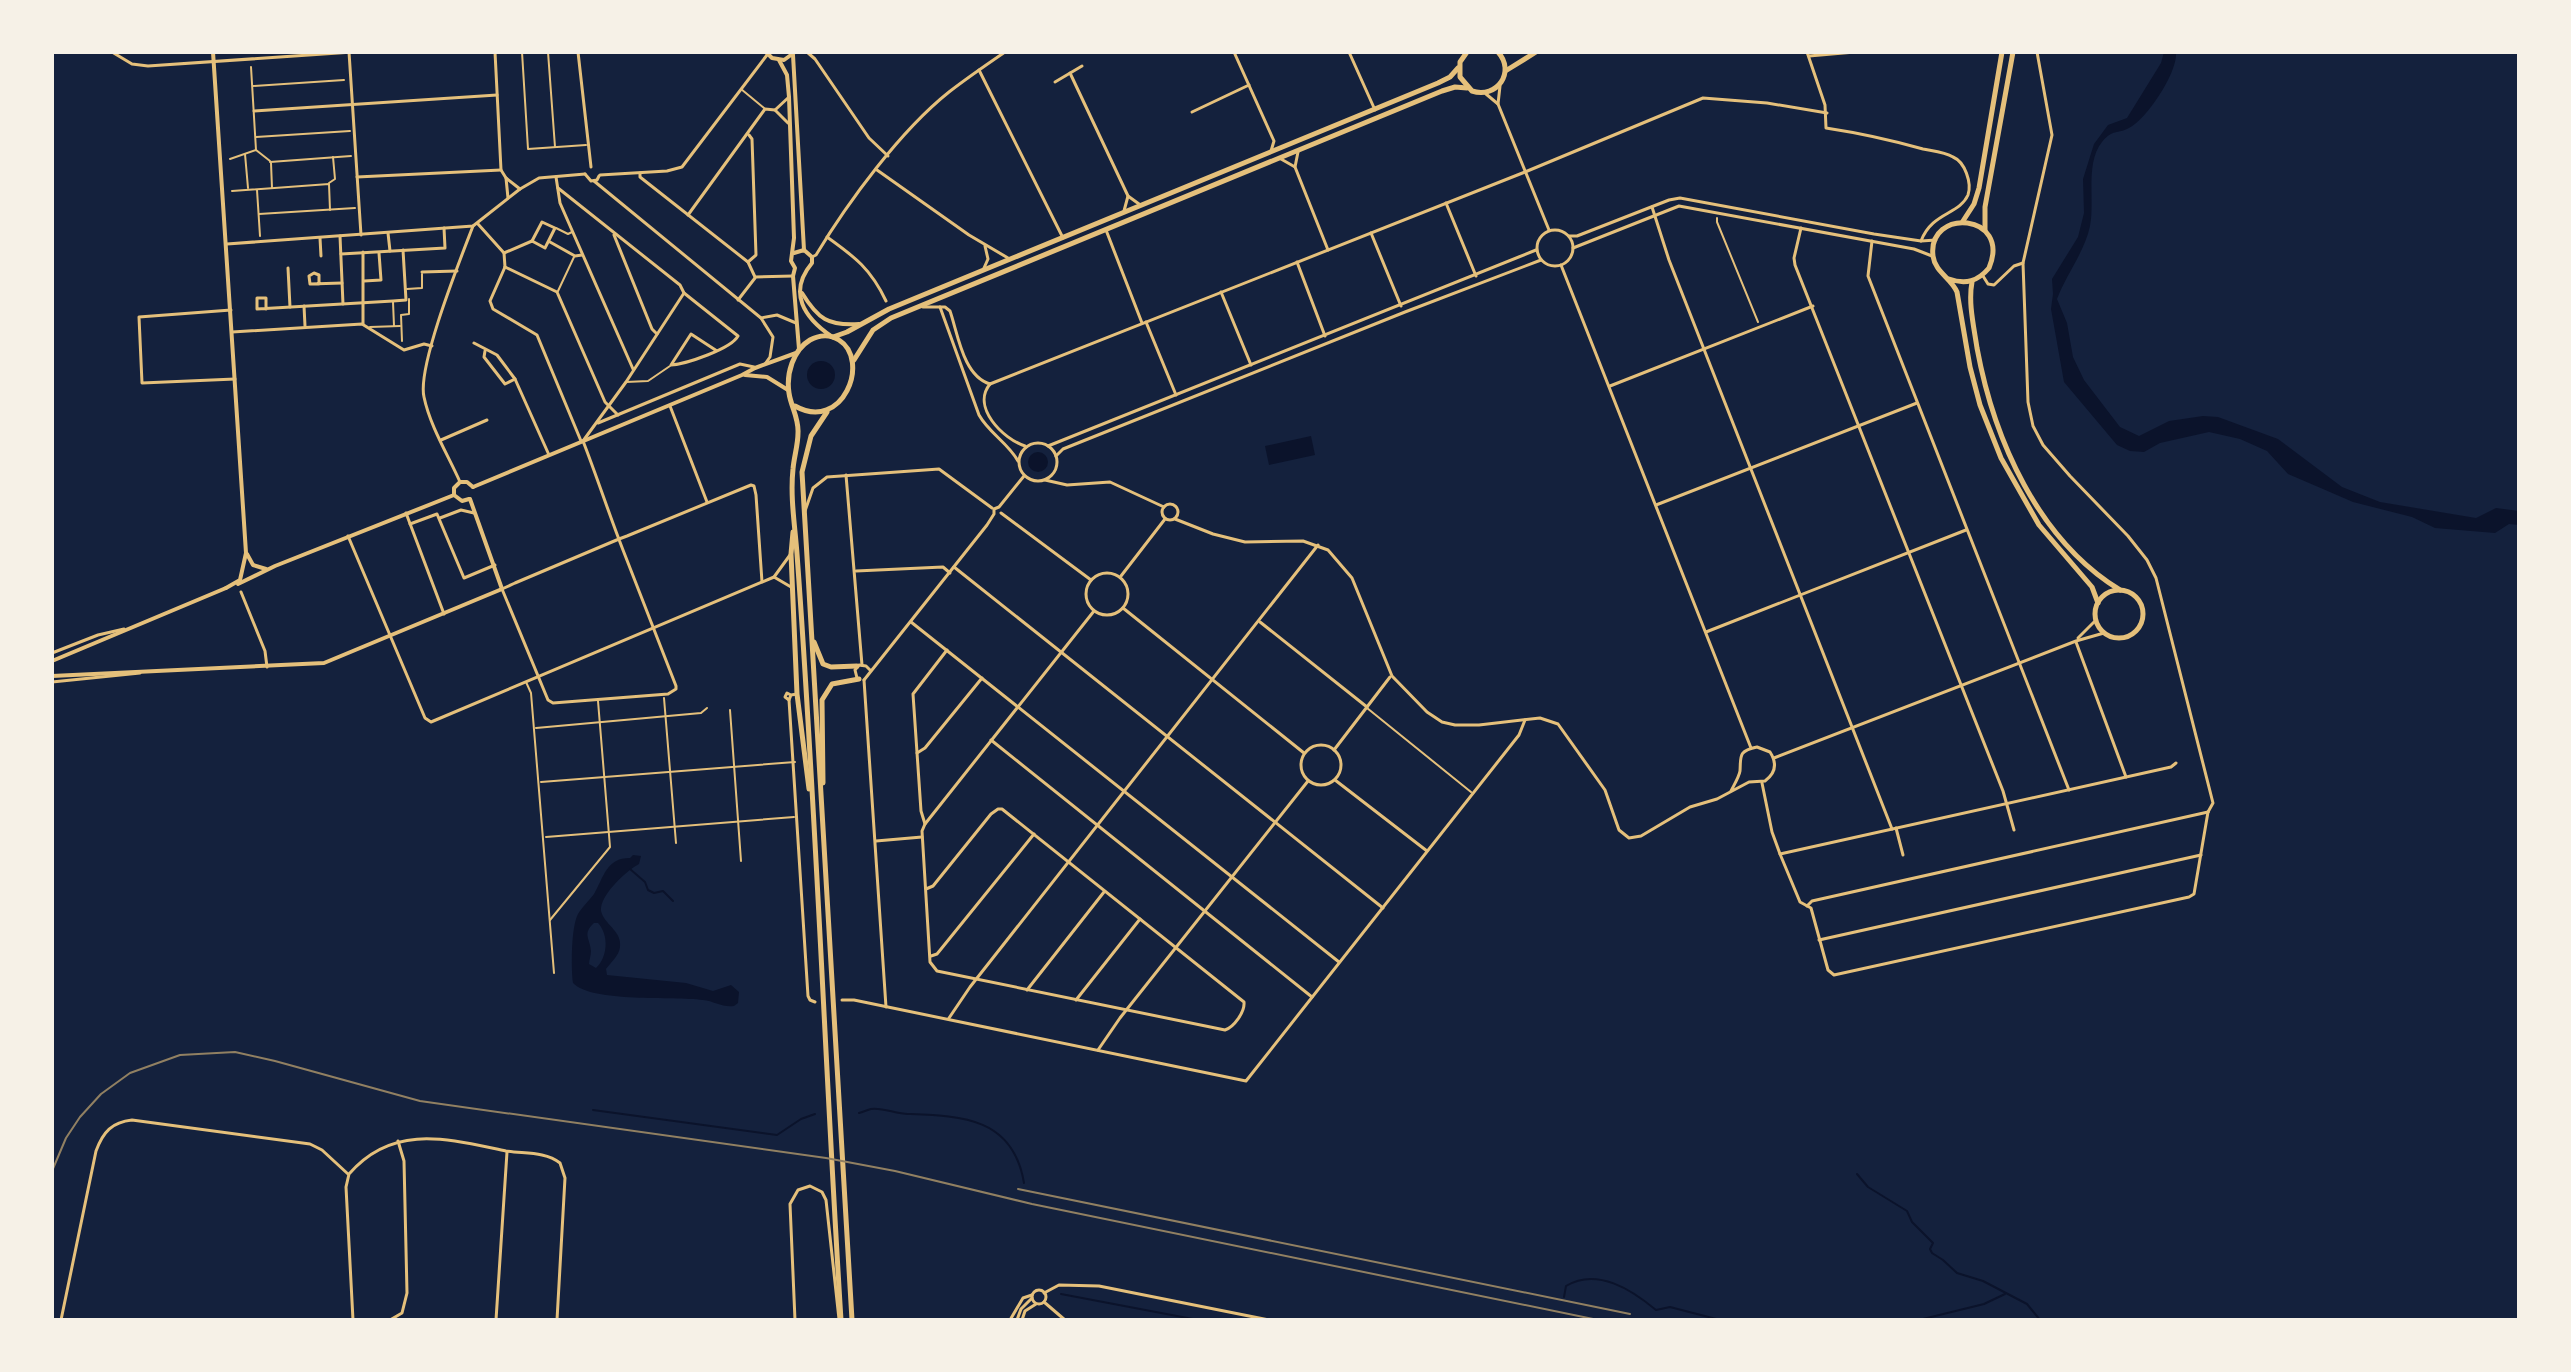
<svg xmlns="http://www.w3.org/2000/svg" width="2571" height="1372" font-family="'IBM Plex Sans',sans-serif">
	<rect width="100%" height="100%" fill="#14213d"/>
	<g fill="#0b132b" fill-rule="evenodd">
		<path d="M2164,52H2176C2178,72 2147,119 2129,128C2118,134 2112,129 2102,142C2085,163 2095,201 2090,226C2085,251 2066,275 2057,299L2067,323L2073,357L2084,380L2120,427L2139,436L2169,421L2203,416L2218,417L2278,439L2342,487L2380,502L2476,518L2496,508L2519,511V525L2509,524L2495,533L2435,528L2412,517L2353,502L2316,486L2288,474L2267,451L2240,439L2209,432L2160,443L2144,452L2130,451L2117,445L2064,382L2051,309L2053,294L2052,279L2078,237L2084,213L2083,179L2094,144L2108,125L2127,118L2161,63Z"/>
		<circle cx="821" cy="375" r="14"/>
		<path d="M1311,436L1315,455L1269,465L1265,446Z"/>
		<circle cx="1038" cy="462" r="10"/>
		<path d="M633,855L641,856L639,864C627,870 595,899 602,914C607,926 622,932 620,947C619,956 611,962 606,969L607,975L686,983L713,991L731,985L739,992L738,1003L734,1006C723,1008 714,1001 703,1000C674,996 592,1003 573,983C571,968 571,927 578,914C582,907 589,901 594,894C604,877 606,858 630,858ZM594,923H598C609,935 608,957 596,968L589,964C589,960 591,956 591,951C590,938 582,934 594,923Z"/>
	</g>
	<g fill="none" stroke-linecap="round" stroke-linejoin="round">
		<g stroke="#0b132b" stroke-width="2">
			<path d="M630,869L645,882L648,890L654,893L663,891L673,901"/>
			<path d="M593,1110L777,1135L801,1119L815,1114"/>
			<path d="M859,1113C863,1112 867,1110 871,1109C882,1107 896,1114 908,1114C961,1116 1013,1117 1024,1183"/>
			<path d="M1857,1174L1868,1187L1907,1211L1912,1222L1933,1243L1930,1249L1932,1253L1943,1260L1957,1273L1983,1281L2027,1304L2040,1320"/>
			<path d="M1061,1294L1198,1320"/>
			<path d="M1564,1297L1566,1286C1597,1267 1632,1290 1656,1310L1670,1307L1720,1320"/>
			<path d="M1919,1320L1984,1304L2005,1294"/>
		</g>
		<g stroke="#e5c07b" stroke-width="2">
			<path d="M522,52L528,149L586,145"/>
			<path d="M548,52L555,147"/>
			<path d="M253,86L344,80"/>
			<path d="M741,89L764,108"/>
			<path d="M256,137L350,131"/>
			<path d="M256,150L270,161"/>
			<path d="M245,154L248,188"/>
			<path d="M230,159L256,150L251,67"/>
			<path d="M270,162L351,156"/>
			<path d="M271,163L272,188"/>
			<path d="M329,183L335,179L333,157"/>
			<path d="M257,190L260,236"/>
			<path d="M232,191L329,184L330,210"/>
			<path d="M259,214L355,208"/>
			<path d="M1717,218V222L1758,322"/>
			<path d="M556,228L568,234L572,232"/>
			<path d="M407,289L422,288V274"/>
			<path d="M558,291L574,257"/>
			<path d="M393,302L394,326"/>
			<path d="M370,327L400,326"/>
			<path d="M402,341L401,315L409,314V299"/>
			<path d="M626,382L648,381L670,366"/>
			<path d="M526,682L531,693L554,973"/>
			<path d="M664,698L676,843"/>
			<path d="M1367,708L1471,792"/>
			<path d="M730,710L741,861"/>
			<path d="M536,728L701,713L707,708"/>
			<path d="M541,782L795,762"/>
			<path d="M546,837L794,817"/>
			<path d="M550,920L610,847L598,701"/>
		</g>
		<g stroke="#e5c07b" stroke-width="3">
			<path d="M112,52L132,64L148,66L353,52"/>
			<path d="M349,52L361,235"/>
			<path d="M495,52L501,170L506,178L520,189"/>
			<path d="M578,52L591,167"/>
			<path d="M807,52L815,59L869,138L888,156"/>
			<path d="M1234,52L1274,141L1271,151"/>
			<path d="M1349,52L1375,110"/>
			<path d="M1807,52L1825,105L1826,128C1859,133 1891,140 1923,149C1933,151 1945,152 1953,157C1965,162 1972,183 1968,195C1959,215 1932,212 1921,241"/>
			<path d="M2037,52L2052,135L2023,263L2028,402L2033,426L2043,445L2070,476L2128,536L2147,560L2156,578L2213,803L2208,812"/>
			<path d="M1809,56L1855,52"/>
			<path d="M979,70L1063,238"/>
			<path d="M1070,73L1128,196L1139,204"/>
			<path d="M1055,82L1082,66"/>
			<path d="M1500,86L1498,104L1549,230"/>
			<path d="M1486,94L1498,104"/>
			<path d="M775,110L789,97"/>
			<path d="M254,111L497,95"/>
			<path d="M1192,112L1249,85"/>
			<path d="M1298,152L1295,167L1328,250"/>
			<path d="M1281,159L1295,167"/>
			<path d="M877,170L969,235L1008,258"/>
			<path d="M640,173V177L748,262L755,277L793,276"/>
			<path d="M585,174L591,181L597,180L599,176"/>
			<path d="M600,175L667,171L682,167L767,55"/>
			<path d="M357,177L501,170"/>
			<path d="M556,177L560,203L633,369"/>
			<path d="M506,178L508,198"/>
			<path d="M594,181L761,318L773,337L770,357L765,364"/>
			<path d="M558,188L680,285L684,293L738,336C731,349 686,364 671,365L691,334L717,351"/>
			<path d="M1446,203L1476,276"/>
			<path d="M1652,207L1669,260L1892,829"/>
			<path d="M1124,211L1128,196"/>
			<path d="M688,215L765,109L775,110L788,123"/>
			<path d="M542,222L555,228L545,248L532,241Z"/>
			<path d="M478,224L504,253L505,267"/>
			<path d="M1801,228L1794,258L1795,265L2003,791L2014,830"/>
			<circle cx="1555" cy="248" r="18"/>
			<path d="M1106,230L1142,323"/>
			<path d="M388,233L390,251"/>
			<path d="M1371,233L1401,306"/>
			<path d="M614,235L652,329L657,334"/>
			<path d="M340,236L343,304"/>
			<path d="M1569,236H1577L1669,200L1680,198L1874,234L1921,241L1936,240"/>
			<path d="M827,237C855,257 871,269 886,301"/>
			<path d="M320,238L321,256"/>
			<path d="M1872,241L1868,276L2069,790"/>
			<path d="M550,242L575,256L582,255"/>
			<path d="M227,244L473,226L520,189L539,178L585,174"/>
			<path d="M1573,248L1679,206L1914,249L1932,256"/>
			<path d="M504,253L532,241"/>
			<path d="M341,254L445,248L444,228"/>
			<path d="M812,257L816,255C848,202 900,131 949,92C967,78 986,65 1005,52"/>
			<path d="M748,262L756,255L752,139L749,135"/>
			<path d="M1297,262L1325,336"/>
			<path d="M1561,265L1751,748"/>
			<path d="M505,267L490,301L493,309L537,335L581,441"/>
			<path d="M505,267L557,292L605,402L618,415"/>
			<path d="M288,268L290,307"/>
			<path d="M984,268L988,259L985,246"/>
			<path d="M422,272L457,271"/>
			<path d="M1983,276L1988,284L1994,285L2014,266L2023,263"/>
			<path d="M364,281L381,280L379,253"/>
			<path d="M319,284V275L314,273L309,276L310,284L342,283"/>
			<path d="M1221,292L1251,365"/>
			<path d="M684,293L626,382L583,441C597,477 609,514 623,550L676,686V689L668,694L553,703L548,700L502,589L515,583L619,539L627,536L751,485L754,486L756,495L762,582"/>
			<path d="M738,300L755,278"/>
			<path d="M304,306L305,326"/>
			<path d="M923,307H945L950,311C958,334 963,376 990,384"/>
			<path d="M940,307L979,415C989,433 1008,443 1018,461"/>
			<path d="M266,309V298H257V309L393,301L406,300L403,250"/>
			<path d="M231,310L139,317L142,383L235,379"/>
			<path d="M761,318L777,315L796,323"/>
			<path d="M1146,322L1176,395"/>
			<path d="M363,324V252"/>
			<path d="M232,332L362,324L404,350L424,344L432,346"/>
			<path d="M474,343L497,355L515,379L549,455"/>
			<path d="M485,351L484,357L505,384L515,379"/>
			<path d="M990,384L1525,172L1703,98L1767,103L1827,113"/>
			<path d="M990,384C971,407 1003,439 1025,446"/>
			<path d="M1610,386L1813,306"/>
			<path d="M670,406L707,502"/>
			<path d="M598,423L740,364L754,367"/>
			<path d="M441,440L487,420"/>
			<circle cx="1038" cy="462" r="19"/>
			<path d="M1048,446L1536,250"/>
			<path d="M1056,456L1063,449L1405,312L1541,260"/>
			<path d="M846,475L862,665"/>
			<path d="M1045,480L1067,485L1110,482L1164,507"/>
			<path d="M460,482C448,455 430,426 424,397C417,367 460,260 473,226"/>
			<circle cx="1170" cy="512" r="8"/>
			<path d="M1656,505L1917,403"/>
			<path d="M805,511L813,488L827,477L939,469L992,508"/>
			<path d="M406,513L444,614"/>
			<path d="M1001,513L1091,580"/>
			<path d="M440,518L461,510L474,513"/>
			<path d="M1175,519L1213,534L1245,542L1303,541L1328,550L1352,578L1392,676L1427,712L1442,722L1455,725H1479L1540,718L1558,724L1605,790L1619,830L1629,838L1641,836L1690,807L1717,799L1749,782L1765,781C1776,773 1777,763 1770,752L1757,747C1738,751 1741,756 1740,771C1739,777 1734,785 1731,791"/>
			<path d="M410,524L437,514L464,578L495,565"/>
			<path d="M348,536L425,718L431,722L774,577L790,555"/>
			<path d="M954,567L1383,908"/>
			<path d="M856,571L943,567L950,573"/>
			<circle cx="1107" cy="594" r="21"/>
			<path d="M1121,576L1165,519"/>
			<path d="M774,577L791,587"/>
			<path d="M241,592L265,651L267,667"/>
			<path d="M1123,608L1304,753"/>
			<path d="M911,622L1339,962"/>
			<path d="M1260,622L1367,707"/>
			<path d="M1706,632L1966,530"/>
			<path d="M2078,638L2096,620"/>
			<path d="M2076,642L2126,777"/>
			<path d="M52,653L98,635L124,629"/>
			<path d="M857,678L855,670L859,665L866,666L870,670"/>
			<path d="M864,680L886,1007"/>
			<path d="M864,680L987,525L994,514V509L999,507L1024,476"/>
			<path d="M52,682L140,673"/>
			<path d="M791,695L787,693L785,697L789,700L791,695L797,694"/>
			<path d="M789,700L808,996L810,1000L815,1002"/>
			<path d="M991,740L1312,997"/>
			<circle cx="1321" cy="765" r="20"/>
			<path d="M1334,750L1390,677"/>
			<path d="M917,753L925,748L982,678"/>
			<path d="M1774,758L2076,641L2104,633"/>
			<path d="M1335,780L1427,851"/>
			<path d="M1762,783L1772,832L1780,854L1800,902L1811,908L1828,970L1834,975L2189,897L2194,894L2208,812"/>
			<path d="M925,824L1094,611"/>
			<path d="M1896,828L1903,855"/>
			<path d="M876,841L922,837"/>
			<path d="M1780,854L2171,767L2176,763"/>
			<path d="M926,889L933,886L991,814L998,809H1002L1244,1002C1245,1012 1234,1027 1225,1030L937,971L930,962L922,831L925,824L921,811L913,694L947,650"/>
			<path d="M1807,906L1812,901L2208,812"/>
			<path d="M1819,940L2201,855"/>
			<path d="M931,956L937,954L1034,834"/>
			<path d="M1027,990L1104,892"/>
			<path d="M842,1000H854L1246,1081L1519,735L1525,720"/>
			<path d="M1076,1000L1140,919"/>
			<path d="M949,1018L970,987L1318,545"/>
			<path d="M1098,1050L1120,1018L1308,781"/>
			<circle cx="1039" cy="1297" r="7"/>
			<path d="M1044,1293L1059,1285L1099,1286L1269,1320"/>
			<path d="M1044,1302L1065,1320"/>
			<path d="M61,1320L96,1151C103,1132 112,1122 132,1120L310,1144L322,1150L348,1174"/>
			<path d="M353,1320L346,1187L349,1174C393,1123 448,1139 506,1151C523,1154 545,1151 560,1163L565,1178L557,1320"/>
			<path d="M390,1320L402,1313L407,1293L404,1161L398,1141"/>
			<path d="M496,1320L507,1152"/>
			<path d="M795,1320L790,1204L798,1190L810,1186L822,1192L826,1200L839,1319"/>
			<path d="M1010,1320L1023,1298L1032,1295"/>
			<path d="M1017,1320L1021,1309L1032,1298"/>
			<path d="M1022,1320L1025,1311L1036,1304"/>
		</g>
		<g stroke="#e5c07b" stroke-width="4">
			<path d="M213,52L246,553L240,580L226,588"/>
			<path d="M766,52L772,58L784,60L795,52"/>
			<path d="M793,55L804,250"/>
			<path d="M779,60L787,75L789,97L794,238L791,261L795,268L793,276L799,349"/>
			<path d="M794,253L804,250L812,257V263C787,293 805,318 831,336"/>
			<path d="M802,293C818,319 828,326 859,324"/>
			<path d="M745,375L767,377L788,390"/>
			<path d="M473,487L742,375L755,368L796,353"/>
			<path d="M454,495V488L460,482H467L473,487"/>
			<path d="M454,495L462,501L469,499"/>
			<path d="M247,554L253,565L266,569"/>
			<path d="M238,584L275,566L454,495"/>
			<path d="M52,661L226,588"/>
			<path d="M52,676L324,663L502,589L470,499"/>
		</g>
		<g stroke="#e5c07b" stroke-width="5">
			<path d="M1963,221L1974,204L1979,188L2002,52"/>
			<path d="M1985,230V207L2013,52"/>
			<path d="M1949,279C1966,285 1978,281 1989,268C2012,213 1927,207 1933,256C1935,272 1951,278 1957,292L1970,367L1980,405L2001,458L2039,525L2092,587L2098,603"/>
			<path d="M1972,282C1968,303 1974,327 1977,348C1994,440 2038,540 2120,590"/>
			<circle cx="2119" cy="614" r="24"/>
		</g>
		<g stroke="#e5c07b" stroke-width="5">
			<path d="M1467,52L1460,62V77L1472,91C1497,99 1516,72 1498,52"/>
			<path d="M1507,70L1536,52"/>
			<path d="M833,337L847,332L889,309L1438,83L1450,77L1458,68"/>
			<path d="M854,360L873,330L891,318L1442,91L1455,87L1467,88"/>
			<path d="M795,406C843,433 871,360 839,340C830,334 819,335 810,340C793,350 786,374 789,393C791,407 799,418 798,433C798,445 794,457 793,469C790,497 795,526 797,554C816,809 825,1065 841,1320"/>
			<path d="M827,412L811,436L802,472L852,1320"/>
			<path d="M793,532L791,554L797,694L809,789"/>
			<path d="M814,642L823,664L831,667L857,666"/>
			<path d="M823,783L822,700L832,684L859,679"/>
		</g>
		<g stroke="#918062" stroke-width="2">
			<path d="M52,1171L66,1138L80,1117L101,1094L130,1073L180,1055L235,1052L275,1061L420,1101L826,1158L895,1171L1032,1204L1598,1320"/>
			<path d="M1018,1189L1630,1314"/>
		</g>
	</g>
	<rect width="2571" height="1372" fill="none" stroke="#f6f1e7" stroke-width="108"/>
</svg>
